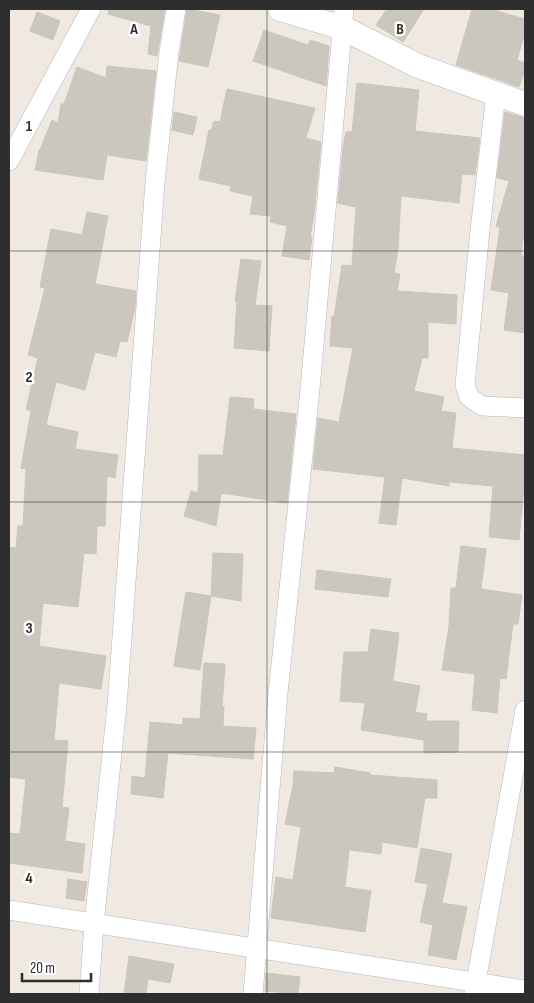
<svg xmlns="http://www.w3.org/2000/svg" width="534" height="1003" font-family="'Sofia Sans Condensed',sans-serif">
	<rect width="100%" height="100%" fill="#efe9e1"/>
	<g fill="#cbc7bf" stroke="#cbc5ba">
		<path d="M109,9H165L157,56L148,54L151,26L108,14Z"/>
		<path d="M187,9L220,15L208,67L179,61Z"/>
		<path d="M387,9H424L403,42L376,25Z"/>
		<path d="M472,9H490L525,19V32L517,60L525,63V70L519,87L456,65Z"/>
		<path d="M37,12L60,21L53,40L30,31Z"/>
		<path d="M264,30L308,45L310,40L329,46L326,86L253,61Z"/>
		<path d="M107,66L156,71L146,161L107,155L103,180L35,170L39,150H40L52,120L58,123L61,104H64L77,67L106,78Z"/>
		<path d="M357,83L419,90L415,131L480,138L475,175L462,174L459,203L401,196L398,249L394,273L400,274L397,291L457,295L456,324L428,322V358H422L414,391L444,397L441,411L456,413L452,448L525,455V475L519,540L489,537L493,486L449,482V486L402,478L396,525L379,523L385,477L313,469L318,418L339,422L353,348L330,346L332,316L334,317L342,265L352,266L356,207L338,203L343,147L346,132H352Z"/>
		<path d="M227,89L315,108L306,138L321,142L314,214L310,237H312L309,260L282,256L287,226L270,222L271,216L250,214L253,196L230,191L231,186L199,179L209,130L211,131L214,121L220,122Z"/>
		<path d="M174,112L197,117L193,135L172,130Z"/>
		<path d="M505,112L525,118V239L523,238L521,256H525V333L504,330L509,293L491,290L500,228L496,226L509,181L497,178Z"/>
		<path d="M87,212L108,216L95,284L136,291L135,308L127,342L120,341L116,357L95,352L85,390L56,382L46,425L78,432L75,449L118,455L115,478L107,476L105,526H97L96,554L84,553L78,607L43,603L39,646L106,656L101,689L59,683L54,740L68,741L62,807L69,808L65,841L85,844L82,873L9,863V833L20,834L26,779L9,777V547L16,548L18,526H23L26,469L21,468L31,411L26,409L38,358L28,355L45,288L40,287L51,229L82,235Z"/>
		<path d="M241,259L261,261L255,305L272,306L269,351L234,348L237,302H235Z"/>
		<path d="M230,397L254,399L253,409L296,414L287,503L221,493L216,526L184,516L191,491L198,493L199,455H223Z"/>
		<path d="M461,546L486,549L481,589L522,595L518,624H513L506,679L500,678L497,713L472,710L475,674L442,670L449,626L451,588H456Z"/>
		<path d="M213,553L243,554L241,601L211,596Z"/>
		<path d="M317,570L391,579L388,597L315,589Z"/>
		<path d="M186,592L211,596L200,670L174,666Z"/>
		<path d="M371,629L399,633L393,681L420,686L415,712L427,714L426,721H459L458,752L424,753V740L361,730L365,703L340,701L344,652H368Z"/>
		<path d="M204,663L225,664L222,707H224L223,726L256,728L253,759L168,753L163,798L131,794L132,776L145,778L150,722L183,725V718L200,719Z"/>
		<path d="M335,767L370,773V775L437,780V798H425L417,848L382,842L381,854L349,850L345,887L371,891L365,932L271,918L276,877L293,880L301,827L285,824L293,786L294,771L334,773Z"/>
		<path d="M421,848L452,854L442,903L467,907L456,960L428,955L433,925L420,922L428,884L415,882Z"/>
		<path d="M68,879L87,882L84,901L66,898Z"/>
		<path d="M129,956L174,964L170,983L148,979L146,994H124Z"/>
		<path d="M266,973L300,977L298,994L265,991Z"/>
	</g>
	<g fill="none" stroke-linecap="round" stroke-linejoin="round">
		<g stroke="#b4b7c1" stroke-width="20">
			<g id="minor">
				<path d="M496,94L480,230L465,385L469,397L482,406L525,408"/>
				<path d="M9,161L91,9"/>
				<path d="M9,910L525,990"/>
				<path d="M474,993L525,710"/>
				<path d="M89,994L94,924L117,706L155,182L169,52L176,9"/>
				<path d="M253,994L278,693L310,389L344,9"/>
			</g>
		</g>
		<g stroke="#b4b7c1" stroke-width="25">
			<path id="tertiary" d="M280,9L343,28L418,66L525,104"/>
		</g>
		<use href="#minor" stroke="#fff" stroke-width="19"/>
		<use href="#tertiary" stroke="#fff" stroke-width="24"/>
	</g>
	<path fill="none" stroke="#2e2e2e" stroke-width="1" stroke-opacity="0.55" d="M267,9V994M9,251H525M9,502H525M9,752H525"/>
	<g font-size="16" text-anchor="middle" font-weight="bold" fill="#2e2e2e" stroke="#fff" stroke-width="5" stroke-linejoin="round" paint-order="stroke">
		<text x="134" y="34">A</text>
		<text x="400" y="34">B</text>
		<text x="29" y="131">1</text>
		<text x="29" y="382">2</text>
		<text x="29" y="633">3</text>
		<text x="29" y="883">4</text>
	</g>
	<rect width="534" height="1003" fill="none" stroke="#2e2e2e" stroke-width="20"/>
	<path d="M22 973v8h69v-8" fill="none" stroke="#2e2e2e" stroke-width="2.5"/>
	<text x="30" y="973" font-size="15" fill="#2e2e2e" stroke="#ffffff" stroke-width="4" paint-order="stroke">20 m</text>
</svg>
